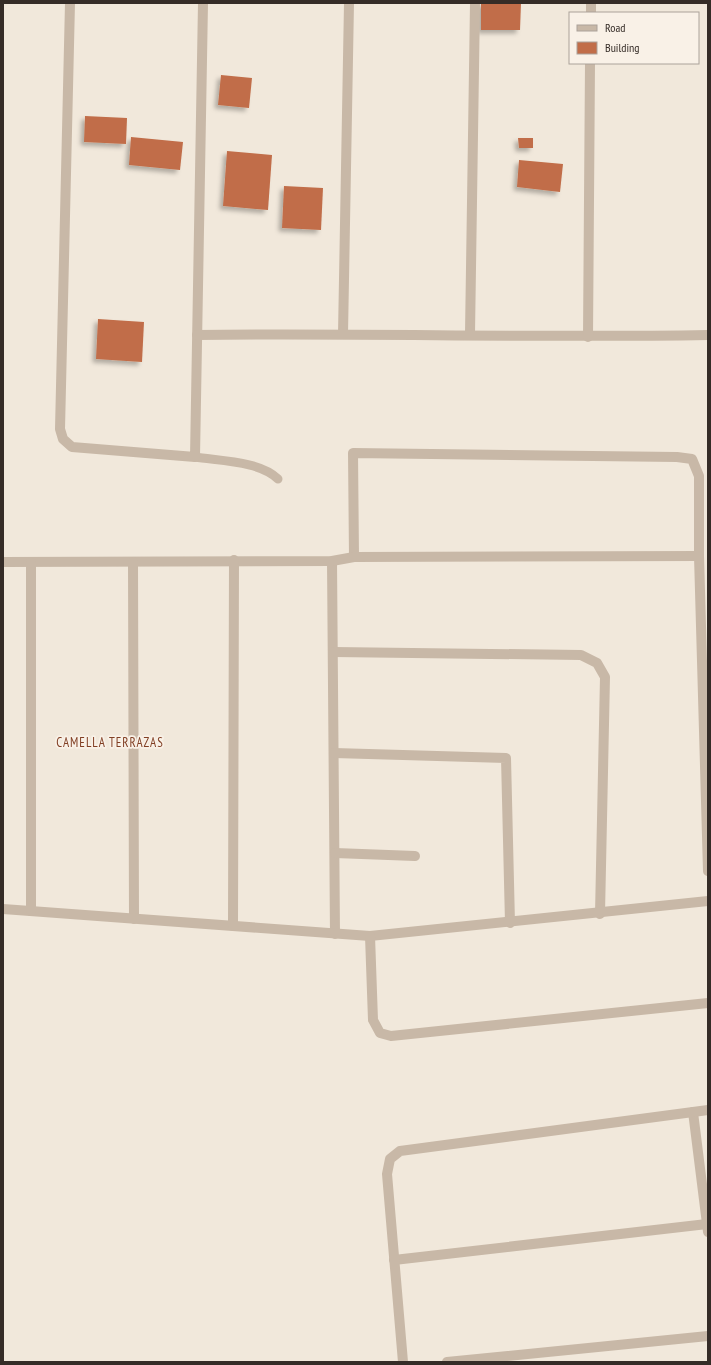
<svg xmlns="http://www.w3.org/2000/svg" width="711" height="1365" font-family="'PT Sans Narrow',sans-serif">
	<defs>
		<filter id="shadow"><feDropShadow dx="-3.5" dy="3.5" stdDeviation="2" flood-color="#0004"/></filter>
	</defs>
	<rect width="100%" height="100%" fill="#f1e8db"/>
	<g fill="#c16d48" filter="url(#shadow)">
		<path d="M481,3H521L520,30H481Z"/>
		<path d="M221,75L252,78L249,108L218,105Z"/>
		<path d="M85,116L127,118L126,144L84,142Z"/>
		<path d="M131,137L183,142L180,170L129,165Z"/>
		<path d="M518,138H533V148H519Z"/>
		<path d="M227,151L272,155L268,210L223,206Z"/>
		<path d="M519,160L563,164L560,192L517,187Z"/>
		<path d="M284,186L323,188L321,230L282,228Z"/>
		<path d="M98,319L144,322L142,362L96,359Z"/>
	</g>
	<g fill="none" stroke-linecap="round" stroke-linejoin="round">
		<path stroke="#c8b8a7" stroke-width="9" d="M195,457C220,461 260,461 278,479"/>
		<g stroke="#c8b8a7" stroke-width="10">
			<path d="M70,3L60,429L63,439L72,447L195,457L203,3"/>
			<path d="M591,13V3"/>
			<path d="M343,334L349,3"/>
			<path d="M470,334L475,3"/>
			<path d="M197,335C368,333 538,338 708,335"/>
			<path d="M588,337L590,63"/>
			<path d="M354,557L353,453L677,457L692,459L699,476V556L708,871"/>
			<path d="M332,561L335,934"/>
			<path d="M3,562L332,561L354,557L699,556"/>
			<path d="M133,562L134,919"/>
			<path d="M334,652L581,655L597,663L605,677L600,914"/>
			<path d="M334,753L506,758L510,923"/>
			<path d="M335,853L415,856"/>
			<path d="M3,909L370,936L708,901"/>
			<path d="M31,911V563"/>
			<path d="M233,926L234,560"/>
			<path d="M370,936L373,1020L380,1033L391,1036L708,1003"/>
			<path d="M693,1112L708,1232"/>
			<path d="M394,1260L707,1224"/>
			<path d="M403,1362L387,1174L390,1159L400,1151L708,1110"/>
			<path d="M447,1362L708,1336"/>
		</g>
	</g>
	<g text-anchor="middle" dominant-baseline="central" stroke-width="3.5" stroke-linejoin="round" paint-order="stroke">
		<g font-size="13" letter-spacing="1" fill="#813f24" stroke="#f9f1e7">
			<text x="110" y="742">CAMELLA TERRAZAS</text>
		</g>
	</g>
	<rect width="711" height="1365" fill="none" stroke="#352c27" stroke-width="8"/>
	<rect x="569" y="12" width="130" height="52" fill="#f9f1e7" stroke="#aba29a"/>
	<rect x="577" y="25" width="20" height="6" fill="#c8b8a7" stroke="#aba29a"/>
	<text x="605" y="32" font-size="12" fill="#352c27">Road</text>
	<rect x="577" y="42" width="20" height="12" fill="#c16d48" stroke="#aba29a"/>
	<text x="605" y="52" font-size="12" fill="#352c27">Building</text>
</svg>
